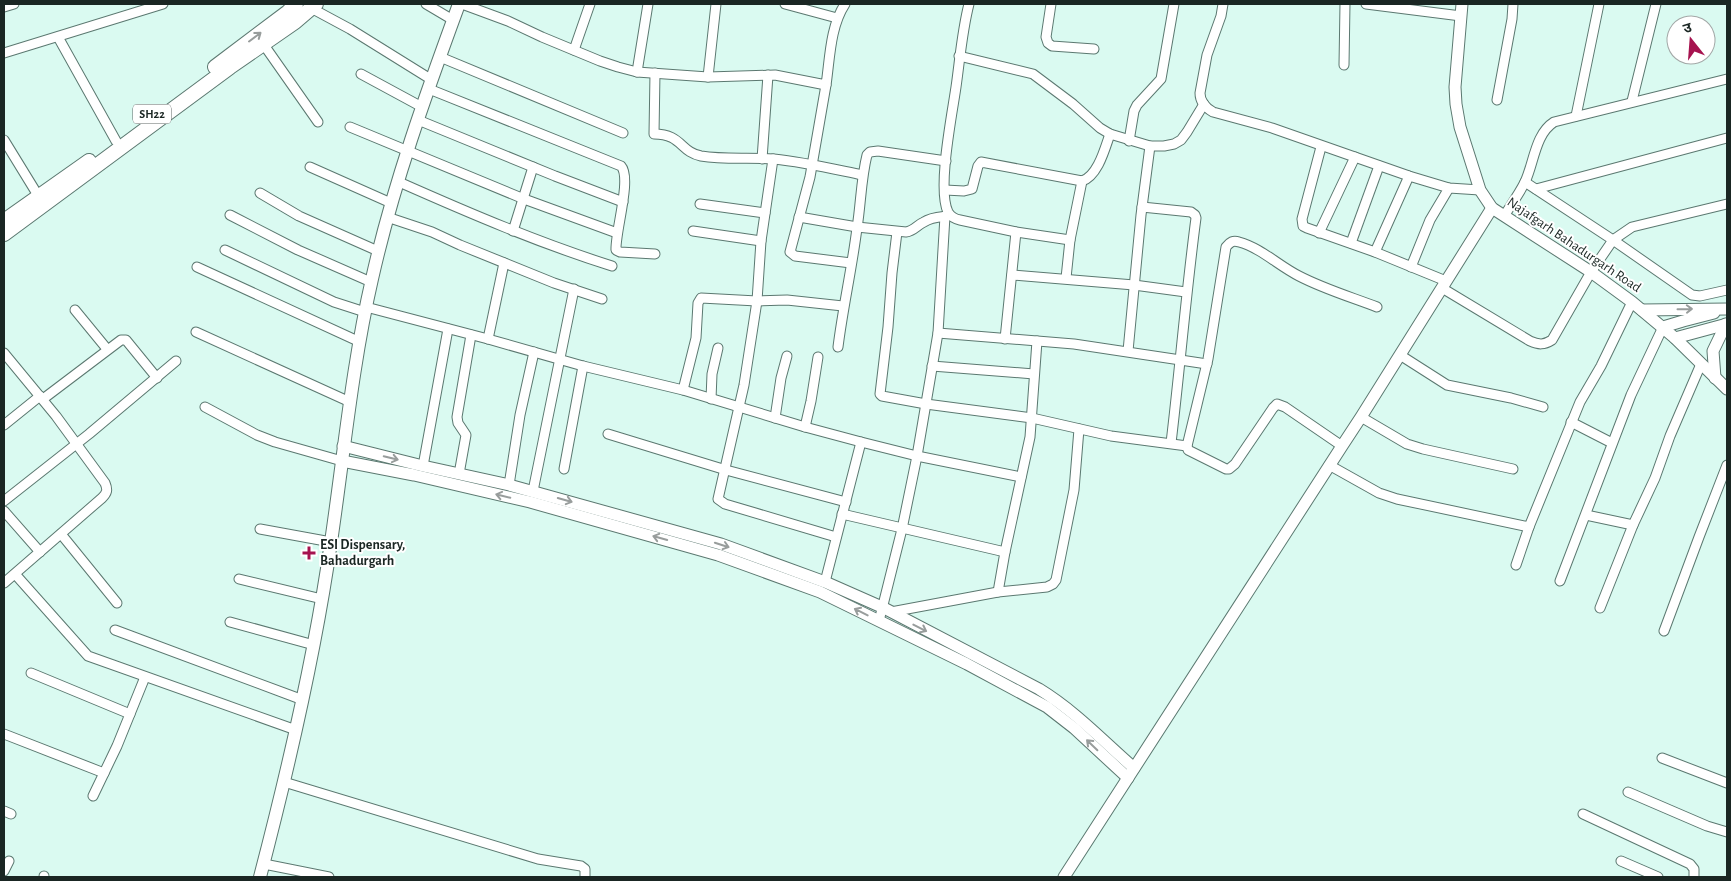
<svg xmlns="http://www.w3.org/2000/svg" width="1731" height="881" font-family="'Alegreya Sans','Noto Sans Devanagari',sans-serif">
	<rect width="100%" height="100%" fill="#dafaf1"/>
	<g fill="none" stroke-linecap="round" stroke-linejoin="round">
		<g stroke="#5b7870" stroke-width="11">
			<g id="minor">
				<path d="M426,4L453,20"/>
				<path d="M462,4L508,21L542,37L600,61L618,67L637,72L708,77L775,75L826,85C830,58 830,27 845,4"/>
				<path d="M785,4L837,18"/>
				<path d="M969,4C962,31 960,59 956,87C952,115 937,189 948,212C951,217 955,219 960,220L1016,232L1070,240"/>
				<path d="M1051,4L1046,37L1048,43L1052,46L1094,49"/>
				<path d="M1223,4L1221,16L1207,55L1200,93C1200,102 1206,108 1213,112L1272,128L1409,176L1449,188L1480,190"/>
				<path d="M1366,4L1461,16"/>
				<path d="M4,7L14,4"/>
				<path d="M311,8L350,29L432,80"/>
				<path d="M58,37L116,141"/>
				<path d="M264,45L318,122"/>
				<path d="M574,50L590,4"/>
				<path d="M4,53L163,4"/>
				<path d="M959,56L1033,74L1073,104L1100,128L1110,134L1150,146H1164L1174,144L1181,140L1187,132L1204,104"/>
				<path d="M440,57L623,133"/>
				<path d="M1344,65L1345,4"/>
				<path d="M637,72L648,4"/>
				<path d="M655,73L654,134C682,134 680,152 701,156C725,160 750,157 774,159C804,162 833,169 862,175"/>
				<path d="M361,74L422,107"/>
				<path d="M708,77L716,4"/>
				<path d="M826,85L810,177L790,252L795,256L851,263"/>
				<path d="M429,89L621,166C632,178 615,232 616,250L620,252L655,254"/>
				<path d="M1497,100L1512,19L1513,4"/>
				<path d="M1632,101L1656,4"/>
				<path d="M1576,116L1599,4"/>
				<path d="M418,120L555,176L623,202"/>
				<path d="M350,127L524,199L617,233"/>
				<path d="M4,140L39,197"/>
				<path d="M1129,141L1134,111L1137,105L1161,79L1174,4"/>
				<path d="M1321,147L1302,219L1303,226L1307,228L1375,252L1446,281"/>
				<path d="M762,159L768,75"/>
				<path d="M773,159L761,241L757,301L744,385L718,499L725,504L836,537"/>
				<path d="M310,167L391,203"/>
				<path d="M399,182C469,213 539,243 612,266"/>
				<path d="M1525,182L1613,240L1692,295L1700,296L1727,290"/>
				<path d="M1536,189L1727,138"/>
				<path d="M945,190L964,191L972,189L978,166L981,162L1082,181C1098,176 1105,148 1110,134"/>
				<path d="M260,193L299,216L378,251"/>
				<path d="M700,204L765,213"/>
				<path d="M1142,207L1191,212L1195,215L1196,218C1186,293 1180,368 1171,443"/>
				<path d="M230,215L298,250L371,282"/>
				<path d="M1504,216C1511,205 1519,194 1525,182C1534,163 1535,134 1554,122L1727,79"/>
				<path d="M387,217L432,232L460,245L554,283L602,299"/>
				<path d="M799,217L857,227L906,232C914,231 917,225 924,222C931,217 940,217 948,216"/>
				<path d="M513,231L533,167"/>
				<path d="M693,231L761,241"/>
				<path d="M897,232L892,273L888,327L880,394L882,396L926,404L1032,418L1111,436L1187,446"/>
				<path d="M1319,233L1355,157"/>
				<path d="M1351,243L1379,166"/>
				<path d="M225,250L334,302L365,312"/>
				<path d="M1375,252L1409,176"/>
				<path d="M197,267L360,342"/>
				<path d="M1411,267L1430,220L1449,188"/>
				<path d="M1012,275L1134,285L1186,292"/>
				<path d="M1066,278L1070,240L1082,181"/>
				<path d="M1442,288L1530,341C1539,345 1544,345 1552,340L1591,272L1613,240L1632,227L1727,204"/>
				<path d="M366,307L488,339L583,366L683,390L805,427L861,442L917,456L1021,477"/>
				<path d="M75,310L107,349"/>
				<path d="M196,332L350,402"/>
				<path d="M938,333L1074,344L1207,364"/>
				<path d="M488,339L504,263"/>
				<path d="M1005,339L1016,232"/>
				<path d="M838,347C843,307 852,268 857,228C861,203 861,179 867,155L870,152L878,151L946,161"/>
				<path d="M1128,351L1141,215L1150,146"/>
				<path d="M4,353L56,416L105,483C108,490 107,493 102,498L4,583"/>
				<path d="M1400,355L1447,385L1511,398L1543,407"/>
				<path d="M932,366L1034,374"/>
				<path d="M683,390L696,338L698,303L701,298L757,301L787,300L843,306"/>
				<path d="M43,399L121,340H126L157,378"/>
				<path d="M711,399L712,374L718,348"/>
				<path d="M205,407L257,435L275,442L342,461"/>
				<path d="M1361,417L1407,444L1423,449L1513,469"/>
				<path d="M775,418L781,378L787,356"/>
				<path d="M1571,422L1612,443"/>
				<path d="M4,425L40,396"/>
				<path d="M805,427L811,401L818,357"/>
				<path d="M608,434L726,470L846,502"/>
				<path d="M1342,446L1285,407L1277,404L1273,408L1235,464L1229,469H1226L1188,450L1187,446L1208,359L1226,247C1230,242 1233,240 1239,242C1261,248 1279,266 1299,276C1324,289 1351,297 1377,307"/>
				<path d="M1329,465L1379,493L1397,499L1529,527"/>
				<path d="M423,466L448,329"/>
				<path d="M564,469L583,366"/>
				<path d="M459,474L466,435L458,423L457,417L471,335"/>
				<path d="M509,485L520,415L534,352"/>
				<path d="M533,491L574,289"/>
				<path d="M4,501L89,434L176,361"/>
				<path d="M4,511L40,552"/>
				<path d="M842,514L1005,552"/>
				<path d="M1586,515L1633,525"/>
				<path d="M260,529L331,542"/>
				<path d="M61,534L117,603"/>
				<path d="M1516,565L1529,527L1580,402L1601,366L1632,302"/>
				<path d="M15,574L88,656L296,730"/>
				<path d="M239,579L322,599"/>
				<path d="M1560,581L1631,395L1663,327"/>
				<path d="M825,582L861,442"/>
				<path d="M998,592L1005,552L1030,437L1037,341"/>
				<path d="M1600,608L1633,525L1655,478L1670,436L1701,364"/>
				<path d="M891,612L998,592L1047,587L1053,584L1056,580L1074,490L1079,429"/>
				<path d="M879,621L902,529L917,456L938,333L945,216"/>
				<path d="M230,622L314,645"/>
				<path d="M115,630L303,700"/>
				<path d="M1664,631L1699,537L1727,465"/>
				<path d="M31,673L130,714"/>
				<path d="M4,734L104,773"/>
				<path d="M1662,758L1727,783"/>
				<path d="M284,782L538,859L581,866L585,869V877"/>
				<path d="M1628,792L1707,826L1727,832"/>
				<path d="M93,796L117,746L145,677"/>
				<path d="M4,811L11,814"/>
				<path d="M1583,814L1690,864L1694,869V877"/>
				<path d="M1621,861L1658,877"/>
				<path d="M264,864L329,877"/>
				<path d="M4,871L9,861"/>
				<path d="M44,877V876"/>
			</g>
		</g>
		<g stroke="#5b7870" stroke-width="13">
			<g id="tertiary">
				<path d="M1462,4L1455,87L1456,104L1460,127L1480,190L1492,208L1591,272L1632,302L1675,338L1727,389"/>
				<path d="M1642,310L1727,309"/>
				<path d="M1663,327L1683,321L1714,313"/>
				<path d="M1675,338L1727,324"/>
				<path d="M1715,378L1713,351L1726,324"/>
				<path d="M343,446L423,466L509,485L721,544L825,582L884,608L1039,689C1075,711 1103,741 1134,768"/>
				<path d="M342,461L414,475L530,502L718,555L820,592L967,664L1047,707L1074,728L1128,778"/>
				<path d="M1064,877L1342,446L1361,417L1492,208"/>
			</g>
		</g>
		<g stroke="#5b7870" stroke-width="14">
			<path id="secondary" d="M260,877C289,766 315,655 331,542C344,454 352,366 372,279C393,185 426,94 459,4"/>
		</g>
		<g stroke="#5b7870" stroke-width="16">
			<g id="primary">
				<path d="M215,67L288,12L296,4"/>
				<path d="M4,221L89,161"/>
				<path d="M4,234L230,67L295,22L316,4"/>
			</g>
		</g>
		<use href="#minor" stroke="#fff" stroke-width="9"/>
		<use href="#tertiary" stroke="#fff" stroke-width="11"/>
		<use href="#secondary" stroke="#fff" stroke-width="12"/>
		<use href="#primary" stroke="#fff" stroke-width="14"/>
	</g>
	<defs><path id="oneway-shaft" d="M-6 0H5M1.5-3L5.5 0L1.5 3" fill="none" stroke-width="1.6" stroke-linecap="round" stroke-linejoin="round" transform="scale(1.25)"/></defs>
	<g stroke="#989d9c">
		<use href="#oneway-shaft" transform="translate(255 37) rotate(-37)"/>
		<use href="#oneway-shaft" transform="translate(1685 309) rotate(-1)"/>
		<use href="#oneway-shaft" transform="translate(391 458) rotate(14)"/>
		<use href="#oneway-shaft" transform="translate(503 496) rotate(-166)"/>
		<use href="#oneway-shaft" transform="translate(565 500) rotate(16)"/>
		<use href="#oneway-shaft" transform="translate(660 538) rotate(-164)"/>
		<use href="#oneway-shaft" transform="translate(722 545) rotate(18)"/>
		<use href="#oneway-shaft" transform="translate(861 612) rotate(-153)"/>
		<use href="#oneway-shaft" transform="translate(920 628) rotate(27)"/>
		<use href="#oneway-shaft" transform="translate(1092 745) rotate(-136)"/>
	</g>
	<path fill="#a6134f" stroke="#fff" stroke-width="2" d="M306.5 545.5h5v5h5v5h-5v5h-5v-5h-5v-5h5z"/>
	<g text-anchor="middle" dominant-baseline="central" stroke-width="4" stroke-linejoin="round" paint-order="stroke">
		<rect fill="#fff" stroke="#5f6765" stroke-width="1" x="133" y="104.5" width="38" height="19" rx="4"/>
		<g font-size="12" font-weight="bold" fill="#1a2623">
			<text x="152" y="114">SH22</text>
		</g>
		<g font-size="14" fill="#1a2623" stroke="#fff">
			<text transform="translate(1574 245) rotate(34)">Najafgarh Bahadurgarh Road</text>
		</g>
		<g font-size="14" font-weight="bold" fill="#1a2623" stroke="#fff" text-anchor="start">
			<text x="320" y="545">ESI Dispensary,<tspan x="320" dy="16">Bahadurgarh</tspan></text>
		</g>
	</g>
	<rect width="1731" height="881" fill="none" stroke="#1a2623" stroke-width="10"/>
	<g transform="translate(1691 40) rotate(343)"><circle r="24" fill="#ffffff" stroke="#a3a8a7"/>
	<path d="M0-4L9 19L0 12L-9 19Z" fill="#a6134f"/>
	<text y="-8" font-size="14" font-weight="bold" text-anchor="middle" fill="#1a2623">उ</text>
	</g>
</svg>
